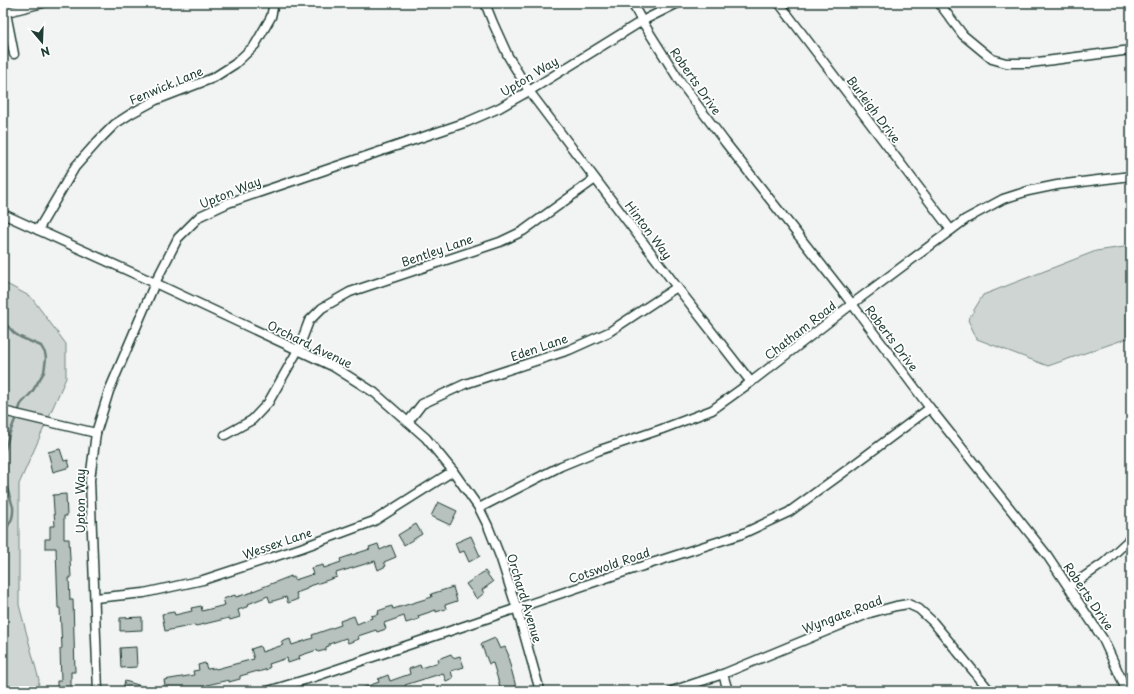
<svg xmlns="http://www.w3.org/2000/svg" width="1134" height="694" font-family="'Playpen Sans',sans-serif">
	<rect width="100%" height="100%" fill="#f2f3f3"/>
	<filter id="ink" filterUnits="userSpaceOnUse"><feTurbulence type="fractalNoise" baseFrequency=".025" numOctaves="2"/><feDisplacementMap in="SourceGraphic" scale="8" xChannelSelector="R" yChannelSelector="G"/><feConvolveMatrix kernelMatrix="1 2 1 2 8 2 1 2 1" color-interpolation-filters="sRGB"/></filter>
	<g filter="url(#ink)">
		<g fill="#ced5d3" stroke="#768984">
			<path d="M1131,246V337L1048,366L977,339L968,320L983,295L1096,251Z"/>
			<path d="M3,282L31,297L66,344V378L19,484V605L39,680L38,691H3Z"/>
		</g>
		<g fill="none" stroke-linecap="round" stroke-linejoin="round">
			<g stroke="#6d807b" stroke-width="2.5">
				<path d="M3,321L14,333L20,337L41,346L45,353L46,358L44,372L32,392L21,404L9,435L4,453L3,470"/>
				<path d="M3,475L13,507C14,520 9,523 3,534"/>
				<path d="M3,620L5,632L3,638"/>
				<path d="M3,667L6,674L3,686"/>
			</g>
		</g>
		<g fill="#b7c1bd" stroke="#1f3d34">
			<path d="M60,449L64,461L68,460L70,467L53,472L48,452Z"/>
			<path d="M66,494L67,516H64V539H69L71,578H69L70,600H73L75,672H71V691H57V681H61L60,649L62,648L60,608H58L56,548H45V539H50V526H55L53,495Z"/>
			<path d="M438,502L457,511L450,525L431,516Z"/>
			<path d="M416,524L422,534L404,545L398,535Z"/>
			<path d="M471,536L480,556L469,562L464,551L459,553L455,543Z"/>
			<path d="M378,544L380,550L391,545L396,557L384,562L386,566L378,570L375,561L336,573L337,577L307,587V589L296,593L298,599L288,603L286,597L270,602L268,596L248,604L249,606L238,610L240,617L230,620L229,618L196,626L195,625L165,631L162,614L174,612L175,615L192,611L191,608L201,606L202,611L225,605L223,599L235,595L236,597L253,592V591L291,576V578L294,577L295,580L313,574L311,568L323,565L324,568L341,562L340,559L370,549L369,547Z"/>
			<path d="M485,571L493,582L482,590L484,593L477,599L466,584Z"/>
			<path d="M453,587L457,601L445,605L446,609L436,612V610L418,616L419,619L406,623L404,616L384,623L386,629L377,632L376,630L358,636L359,639L348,643L346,638L329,644V646L326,647V650L318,652L317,650L299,656L300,659L288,663L287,658L269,664L270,667L268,668V669L258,672V671L240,676V679L229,682V680L207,685V688L197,690V688L181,691H166L164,680L194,675L193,671L199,670L198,665L205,663L207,669L215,668L216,669L254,659L251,649L260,646L262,652L283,645L281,642L290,639L292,645L313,638L312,635L341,625L340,621L354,616L357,624L372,618L371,616L379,614L378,611L392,606L393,609L432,597L431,594Z"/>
			<path d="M142,617V630L120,631V618Z"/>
			<path d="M495,638L500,649L505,647L509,656L508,657L516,687L501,690L493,663L489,664L481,644Z"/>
			<path d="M136,647L137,667L121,668L120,648Z"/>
			<path d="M451,654L453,658L460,656L464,667L451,671L453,678L446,681L443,673L405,685L407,691H358L357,690L379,682L378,679L388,675L390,681L410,674L409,669L420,665L421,668L439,662L438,659Z"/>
			<path d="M125,681L151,689V691H122Z"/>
		</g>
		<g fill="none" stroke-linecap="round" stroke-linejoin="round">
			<g stroke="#1f3d34" stroke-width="11">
				<g id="minor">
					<path d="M485,3L493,23L508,56L529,91L677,287L751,382"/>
					<path d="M632,3L642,21L681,83L725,142L846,296L930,408L1047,555L1103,639L1121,678L1126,691"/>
					<path d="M779,3L951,230"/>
					<path d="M939,3L963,35L992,59L1006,63H1030L1131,50"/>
					<path d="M3,13L43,3"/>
					<path d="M6,13L14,54"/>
					<path d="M3,214L155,283L334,367L375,393L426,438L453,471L479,508L488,526L501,559L517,609L540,691"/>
					<path d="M38,230L75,167L98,141L115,124L132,113L156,100L213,78L235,64L255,45L271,17L274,3"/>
					<path d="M3,411L96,433"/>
					<path d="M408,422L422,404L465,384L569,350L609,332L677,287"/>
					<path d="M225,435L252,420L268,403L298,350L309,321L322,308L350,292L500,242L523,231L595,179"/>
					<path d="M479,508L561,466L600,450L662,429L712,410L751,382L852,304L966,219L1003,199L1028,191L1057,185L1131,176"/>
					<path d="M1069,587L1104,563L1131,538"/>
					<path d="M95,598L144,593L203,580L301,548L374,521L453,471"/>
					<path d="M723,674L728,691"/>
					<path d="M98,691L90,480L96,433L109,391L155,283L178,238L200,216L228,203L467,122L499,108L529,91L642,21L678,3"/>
					<path d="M268,691L311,678L618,574L742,534L789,512L840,475L930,408"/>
					<path d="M672,691L723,674L870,613L896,606L908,604L919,609L933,622L990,691"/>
				</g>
			</g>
			<use href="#minor" stroke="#fff" stroke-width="8"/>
		</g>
	</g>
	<g text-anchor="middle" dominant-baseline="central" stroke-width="3.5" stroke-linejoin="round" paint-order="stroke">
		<g font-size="12" fill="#1f3d34" stroke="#fff">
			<text transform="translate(529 76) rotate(-31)">Upton Way</text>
			<text transform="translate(696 81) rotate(55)">Roberts Drive</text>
			<text transform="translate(166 85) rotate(-23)">Fenwick Lane</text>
			<text transform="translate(874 109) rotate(53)">Burleigh Drive</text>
			<text transform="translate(230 192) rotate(-22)">Upton Way</text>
			<text transform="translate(649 230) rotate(53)">Hinton Way</text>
			<text transform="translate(437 250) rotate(-19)">Bentley Lane</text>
			<text transform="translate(800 330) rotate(-38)">Chatham Road</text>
			<text transform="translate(892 338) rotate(53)">Roberts Drive</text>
			<text transform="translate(310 344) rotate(26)">Orchard Avenue</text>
			<text transform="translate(539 347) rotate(-19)">Eden Lane</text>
			<text transform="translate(80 501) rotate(-90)">Upton Way</text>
			<text transform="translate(277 543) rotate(-19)">Wessex Lane</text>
			<text transform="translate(609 565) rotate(-19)">Cotswold Road</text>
			<text transform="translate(1089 596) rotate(56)">Roberts Drive</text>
			<text transform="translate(525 598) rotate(73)">Orchard Avenue</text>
			<text transform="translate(842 614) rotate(-21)">Wyngate Road</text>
		</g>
	</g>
	<rect width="1134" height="694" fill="none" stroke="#fff" stroke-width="16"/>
	<rect x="8" y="8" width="1118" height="678" fill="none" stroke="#1f3d34" stroke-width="1.5" filter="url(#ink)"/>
	<g transform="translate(42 42) rotate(161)" stroke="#ffffff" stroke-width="3" paint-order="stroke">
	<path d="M0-3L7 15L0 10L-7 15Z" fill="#1f3d34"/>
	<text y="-6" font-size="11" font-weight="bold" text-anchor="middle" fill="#1f3d34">N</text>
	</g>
</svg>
